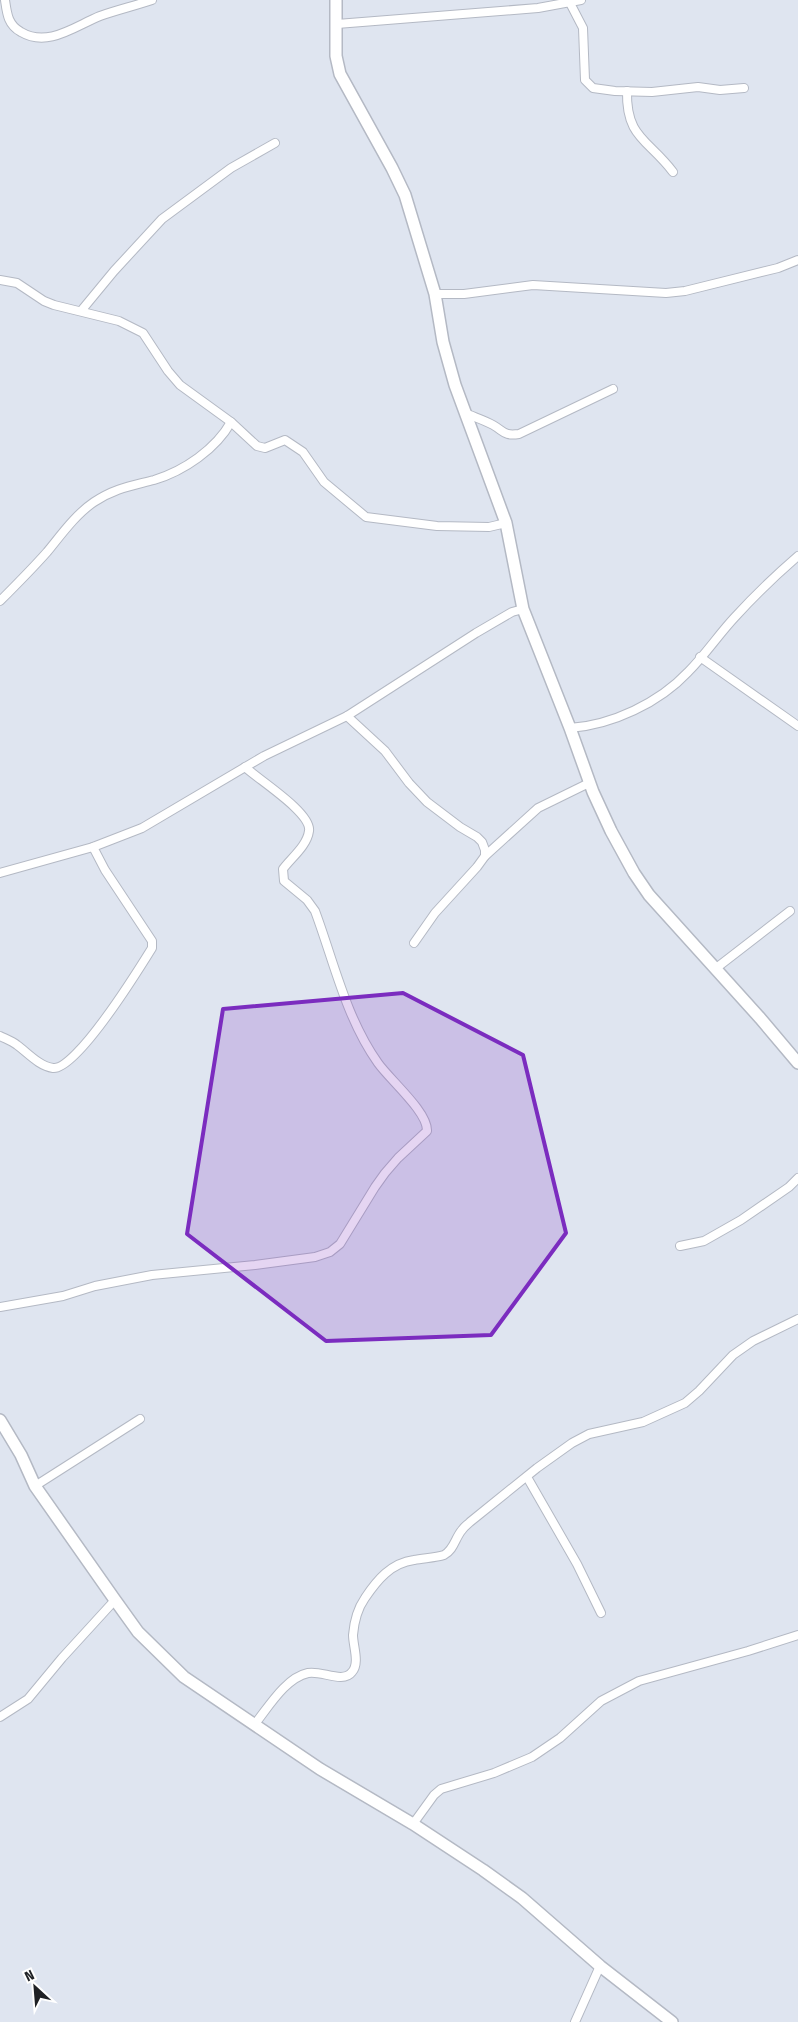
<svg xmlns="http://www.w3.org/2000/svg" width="798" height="2022" font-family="'Fira Sans Condensed',sans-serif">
	<rect width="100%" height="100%" fill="#dfe5f0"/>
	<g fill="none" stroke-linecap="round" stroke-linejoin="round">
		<g stroke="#b4b9c4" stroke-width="10">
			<g id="street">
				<path d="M5,0C7,14 8,25 21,32C48,48 75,26 100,16C117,10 134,6 152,0"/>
				<path d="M570,3L583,28L585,80L593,88L615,91L652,92L698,87L720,90L744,88"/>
				<path d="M337,24L538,8L581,0"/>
				<path d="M627,91C626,138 648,139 673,172"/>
				<path d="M0,280L17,283L44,301L54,305L119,321L143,333L168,371L180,385L231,422L257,446L265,448L285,440L303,452L324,482L366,517L437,526L489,527L506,523"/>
				<path d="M435,294H464L533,285L666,293L685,291L778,268L798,260"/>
				<path d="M81,311L114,271L162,219L231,168L275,143"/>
				<path d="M465,413C474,417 484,420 493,425C505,432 504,436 519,434L613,389"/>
				<path d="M0,601C16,585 32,569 47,552C61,535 76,514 94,502C115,488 131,486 154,480C184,471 216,449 231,422"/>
				<path d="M700,657L798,726"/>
				<path d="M347,716L385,751L409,783L427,802L460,827L477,837L482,842L485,850V856L477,867L435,913L414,943"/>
				<path d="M570,728C612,725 659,703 688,672C705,655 719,634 735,617C755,595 776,575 798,556"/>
				<path d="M485,856L538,808L589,783"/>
				<path d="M0,873L93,847L142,828L264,756L347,716L476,633L512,612L523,609"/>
				<path d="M715,969L790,911"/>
				<path d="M0,1036C6,1039 12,1041 17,1045C28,1053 39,1066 53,1068C76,1071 139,969 152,948V941L105,870L93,847"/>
				<path d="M680,1246L704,1241L741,1220L789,1187L798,1178"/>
				<path d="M0,1307L63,1296L95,1286L152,1275L255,1265L315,1257L330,1252L340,1244L375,1187L385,1173L398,1158L427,1131C428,1112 390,1080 378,1063C346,1018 334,962 315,911L307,900L284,881L283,869C291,858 307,846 309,831C312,813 259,780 245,767"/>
				<path d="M527,1477L577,1564L601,1613"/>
				<path d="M35,1486L140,1419"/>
				<path d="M0,1717L28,1699L62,1658L115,1600"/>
				<path d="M254,1725C268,1708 285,1678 308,1673C321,1670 343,1684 352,1672C360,1663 353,1646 353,1635C354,1623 358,1608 365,1598C377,1580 391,1563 414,1560C423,1558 435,1558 444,1555C454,1550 455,1538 462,1530C464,1527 467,1525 470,1522L537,1468L572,1443L589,1434L643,1422L685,1403L699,1391L733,1355L753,1341L798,1319"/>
				<path d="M413,1824L434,1795L441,1789L494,1773L532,1757L560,1738L601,1701L639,1681L748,1651L798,1635"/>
				<path d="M575,2022L600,1966"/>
			</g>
		</g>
		<g stroke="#b4b9c4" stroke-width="14">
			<g id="secondary">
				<path d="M336,0V56L340,74L392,168L405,195L435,294L443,342L455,385L506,523L523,609L570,728L593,792L611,831L634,873L649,895L760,1018L798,1063"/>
				<path d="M0,1420L21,1455L35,1486L115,1600L138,1632L184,1677L320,1769L413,1824L483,1870L522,1898L600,1966L672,2022"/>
			</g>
		</g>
		<use href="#street" stroke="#fff" stroke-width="8"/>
		<use href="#secondary" stroke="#fff" stroke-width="11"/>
	</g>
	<path fill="#7b2cbf" fill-opacity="0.2" stroke="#7b2cbf" stroke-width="4" stroke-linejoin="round" d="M403,993L523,1055L566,1233L491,1335L326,1341L187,1234L223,1009Z"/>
	<g transform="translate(35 1987) rotate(334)" stroke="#ffffff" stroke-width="4" paint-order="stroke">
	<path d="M0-4L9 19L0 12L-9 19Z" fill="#1f2125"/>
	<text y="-8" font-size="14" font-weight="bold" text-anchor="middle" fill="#1f2125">N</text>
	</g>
</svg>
